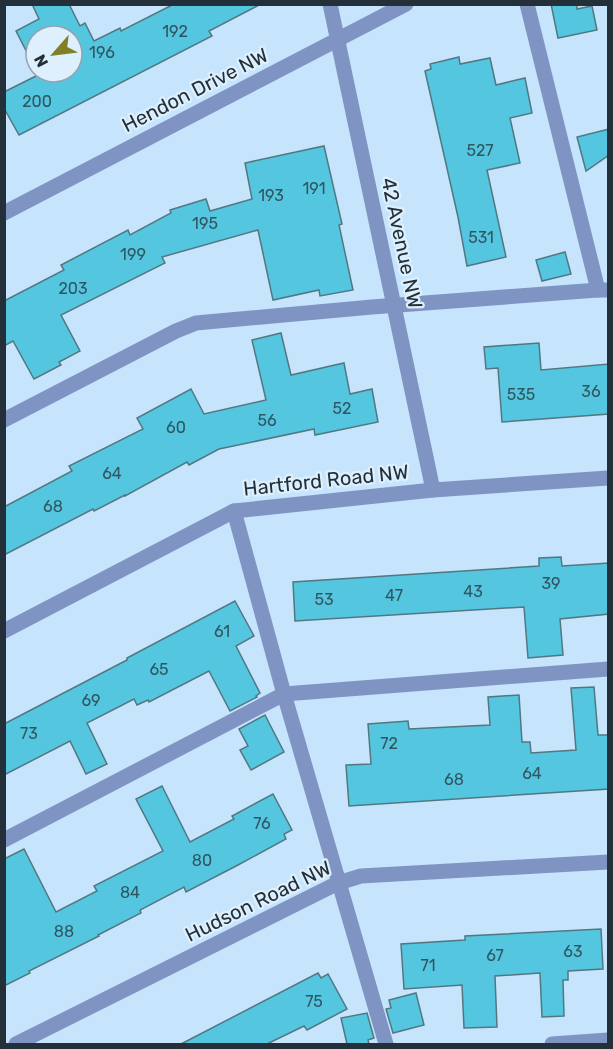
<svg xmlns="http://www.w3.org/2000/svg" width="613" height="1049" font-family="Rubik,sans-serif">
	<rect width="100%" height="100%" fill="#c6e4fc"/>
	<g fill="#54c6df" stroke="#517881" stroke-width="1.5">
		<path d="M32,4H69L80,26L85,23L94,41L120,28L121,31L174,4H261L209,31L212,36L19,135L4,108V92L38,75L37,72H72V36H36V70L16,31L39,19Z"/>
		<path d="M551,4H577V9L592,6L597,30L558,38Z"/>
		<path d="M459,57L460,64L490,58L496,85L525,78L532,113L510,118L520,163L487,170L506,257L467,266L458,217L425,71L431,69L430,64Z"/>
		<path d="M609,129V155L586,171L577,137Z"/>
		<path d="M324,146L342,224L339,225L353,290L320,296L319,290L273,300L258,230L162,257L165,263L61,315L80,351L59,362L61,365L34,379L13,341L4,346V301L64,270L61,265L128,230L130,235L171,213L170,210L206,199L210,211L252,199L245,163Z"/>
		<path d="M565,252L571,274L542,281L536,260Z"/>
		<path d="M281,333L291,375L344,363L350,394L372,389L378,422L315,435L314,429L219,449L189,465L187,462L125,496V495L94,511L93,509L4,555V507L72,471L69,466L143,429L137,418L191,389L204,414L266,400L252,340Z"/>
		<path d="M539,343L541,370L609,364V414L502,422L498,368L486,369L484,347Z"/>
		<path d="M561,557L562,566L609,563V614L560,619L563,655L528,658L524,607L295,621L293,582L539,566V558Z"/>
		<path d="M235,601L254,636L236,646L260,693L256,696L257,697L230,711L209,671L149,702L148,700L137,705L134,699L87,723L107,764L86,774L70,741L4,775V724L127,660V658Z"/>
		<path d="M594,687L598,735H609V789L349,806L346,765L371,764L368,724L408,721L409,729L490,725L488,697L519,695L522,742H530L531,753L576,750L571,688Z"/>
		<path d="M265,715L284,752L251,770L240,750L248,746L239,729Z"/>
		<path d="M162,786L190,842L234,819L232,816L273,794L292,830L284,834L286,839L238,865L186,892L184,887L140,910L141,913L98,935L99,936L29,971L30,973L4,986V859L24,849L56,912L97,891L94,886L163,851L136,799Z"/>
		<path d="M601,929L603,969L568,971V980H563L564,1016L542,1017L540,973L495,976L497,1027L464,1028L462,985L404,989L401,944L465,940V936Z"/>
		<path d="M318,973L321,978L328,974L347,1009L307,1030L304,1026L267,1044H181Z"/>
		<path d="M416,993L424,1025L393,1033L386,1009L391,1008L389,1000Z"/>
		<path d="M367,1013L374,1038L368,1040L369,1044H347L341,1018Z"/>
	</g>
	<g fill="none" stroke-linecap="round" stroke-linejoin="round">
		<g stroke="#8094c4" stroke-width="15">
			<path d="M330,4L433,490"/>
			<path d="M527,4L598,290"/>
			<path d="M4,213L406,4"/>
			<path d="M4,420L176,331L196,323L372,307L598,290H608"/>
			<path d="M234,511L284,694L386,1044"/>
			<path d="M4,631L234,511L433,490L608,478"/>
			<path d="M4,840L284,694L608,669"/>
			<path d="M16,1044L338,883L361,876L608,862"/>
			<path d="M552,1044L608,1040"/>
		</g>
	</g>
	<g text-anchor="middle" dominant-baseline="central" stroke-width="4.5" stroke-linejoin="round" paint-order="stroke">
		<g font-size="16" fill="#305662">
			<text x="175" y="31">192</text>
			<text x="102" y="52">196</text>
			<text x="37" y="101">200</text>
			<text x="480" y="150">527</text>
			<text x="314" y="188">191</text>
			<text x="271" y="195">193</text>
			<text x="205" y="223">195</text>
			<text x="481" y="237">531</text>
			<text x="133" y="254">199</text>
			<text x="73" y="288">203</text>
			<text x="591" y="391">36</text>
			<text x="521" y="394">535</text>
			<text x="342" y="408">52</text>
			<text x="267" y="420">56</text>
			<text x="176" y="427">60</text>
			<text x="112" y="473">64</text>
			<text x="53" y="506">68</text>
			<text x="551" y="583">39</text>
			<text x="473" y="591">43</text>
			<text x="394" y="595">47</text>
			<text x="324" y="599">53</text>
			<text x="222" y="631">61</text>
			<text x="159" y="669">65</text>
			<text x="91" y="700">69</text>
			<text x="29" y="733">73</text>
			<text x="389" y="743">72</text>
			<text x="532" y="773">64</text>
			<text x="454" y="779">68</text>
			<text x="262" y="823">76</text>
			<text x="202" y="860">80</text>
			<text x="130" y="892">84</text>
			<text x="64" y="931">88</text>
			<text x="573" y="951">63</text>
			<text x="495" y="955">67</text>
			<text x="428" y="965">71</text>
			<text x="314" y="1001">75</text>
		</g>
		<g font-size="20" fill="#243039" stroke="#def0fe">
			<text transform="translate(195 90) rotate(-27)">Hendon Drive NW</text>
			<text transform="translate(402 243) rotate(78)">42 Avenue NW</text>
			<text transform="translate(326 480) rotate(-6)">Hartford Road NW</text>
			<text transform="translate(258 901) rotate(-26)">Hudson Road NW</text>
		</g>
	</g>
	<rect width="613" height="1049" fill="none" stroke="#243039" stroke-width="12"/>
	<g transform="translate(54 54) rotate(242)"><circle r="28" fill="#def0fe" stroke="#94a3af" stroke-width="1.5"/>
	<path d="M0-4.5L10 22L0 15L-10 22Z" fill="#807e26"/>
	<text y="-9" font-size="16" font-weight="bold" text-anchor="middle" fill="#243039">N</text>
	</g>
</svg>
